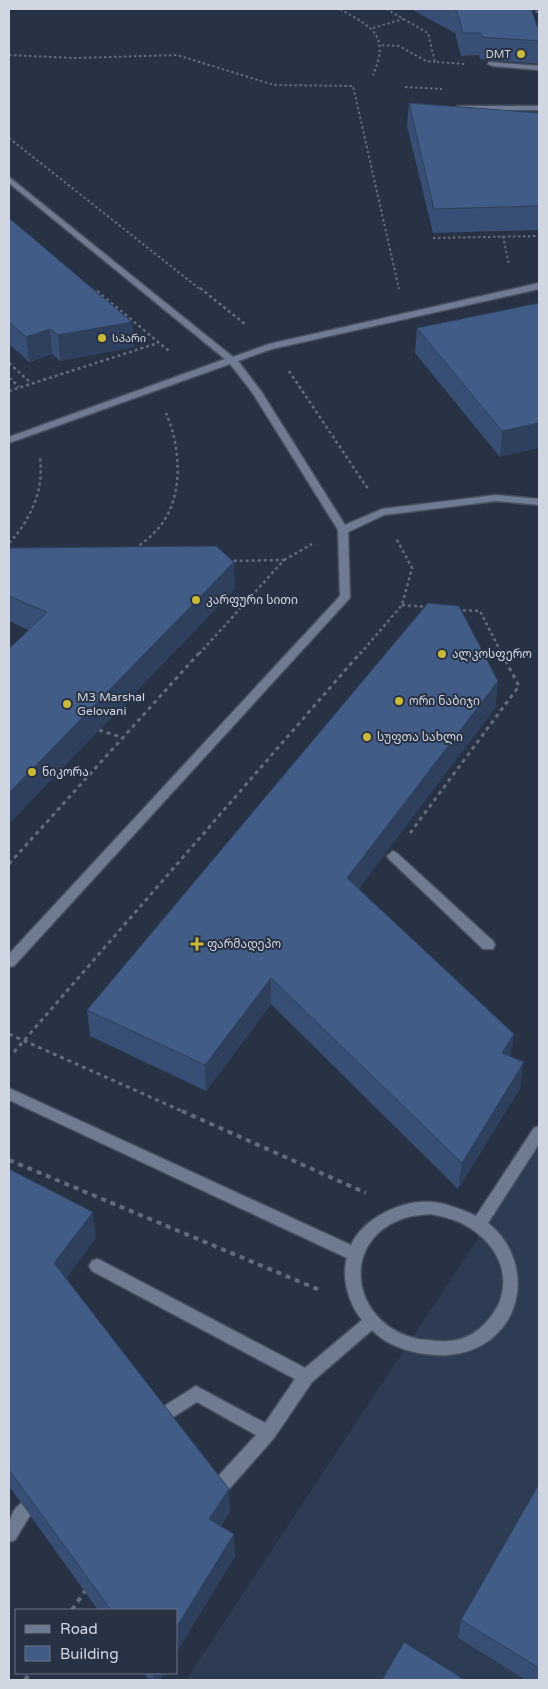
<svg xmlns="http://www.w3.org/2000/svg" width="548" height="1689" font-family="'Varela Round','Noto Sans Georgian',sans-serif">
	<rect width="100%" height="100%" fill="#283245"/>
	<path fill="#2d3b53" d="M539,1146V1680H186Z"/>
	<g fill="none" stroke-linecap="round" stroke-linejoin="round">
		<g stroke="#464f5f" stroke-width="3">
			<g id="lane">
				<path d="M489,62L539,66V70L492,66L488,64Z"/>
				<path d="M457,106H539V110H460L456,108Z"/>
				<path d="M393,851L397,853L493,941L495,945L493,949H483L389,859L387,856Z"/>
				<path d="M9,1088L351,1245C363,1218 403,1199 432,1202C446,1203 463,1210 476,1216L534,1128L539,1126V1144L488,1223C528,1254 529,1318 482,1345C462,1356 442,1357 419,1353C403,1350 384,1343 372,1330L312,1382L274,1438L222,1497L216,1499L210,1497L208,1491L210,1485L256,1435L197,1402L159,1426L153,1423L151,1418L153,1413L196,1386L265,1423L295,1379L92,1271L89,1266L92,1261L97,1259L102,1261L305,1368L362,1320C349,1304 341,1278 347,1258L9,1100ZM431,1214C445,1217 458,1220 470,1228C509,1253 516,1298 479,1329C465,1341 447,1343 429,1340C423,1340 416,1339 410,1337C348,1317 341,1236 408,1217C415,1215 424,1215 431,1214Z"/>
				<path d="M26,1501L32,1503L34,1509L15,1540L9,1542C9,1526 8,1508 26,1501Z"/>
			</g>
		</g>
		<g stroke="#464f5f" stroke-width="3">
			<path id="street" d="M9,177L233,357L269,344L539,283V289L272,349L238,361L261,391L345,525L382,509L496,495L539,499V505L496,501L384,515L348,532L350,597L349,599L14,966L9,967V954L340,596L338,530L252,392L230,364L9,443V437L225,359L9,183Z"/>
		</g>
		<g stroke="#636c7d" stroke-width="2" stroke-dasharray="2.5 2.5" stroke-linecap="butt">
			<path d="M340,9C373,28 390,35 373,75"/>
			<path d="M386,9L428,33L435,62L465,64"/>
			<path d="M531,9L539,13"/>
			<path d="M373,28L403,19"/>
			<path d="M382,45L399,46L426,61L435,62"/>
			<path d="M9,55L75,58L177,55L274,85L353,86L399,289"/>
			<path d="M405,87L442,89"/>
			<path d="M9,138L201,290"/>
			<path d="M503,236L509,265"/>
			<path d="M433,238L539,236"/>
		</g>
		<g stroke="#636c7d" stroke-width="2.5" stroke-dasharray="3 3" stroke-linecap="butt">
			<path d="M200,288L246,325"/>
			<path d="M97,291L169,351"/>
			<path d="M9,363L31,383"/>
			<path d="M289,371L368,489"/>
			<path d="M9,380L11,379L19,387"/>
			<path d="M9,391L158,343"/>
			<path d="M9,543C31,519 44,491 40,458"/>
			<path d="M135,549C145,541 156,533 163,522C184,492 180,445 166,413"/>
			<path d="M284,560L312,544"/>
			<path d="M402,605L429,607"/>
			<path d="M457,610L480,611L502,654"/>
			<path d="M199,654L284,560L229,561"/>
			<path d="M360,654L402,605L412,568L396,538"/>
		</g>
		<g stroke="#636c7d" stroke-width="3" stroke-dasharray="4 4" stroke-linecap="butt">
			<path d="M99,730L121,737"/>
			<path d="M410,833L519,686L501,652"/>
			<path d="M9,864L200,652"/>
			<path d="M9,1034L184,1112"/>
			<path d="M14,1052L361,652"/>
		</g>
		<g stroke="#636c7d" stroke-width="4" stroke-dasharray="5 5" stroke-linecap="butt">
			<path d="M182,1111L366,1193"/>
			<path d="M9,1160L322,1291"/>
			<path d="M72,1610L85,1591"/>
			<path d="M25,1680L30,1673"/>
		</g>
		<use href="#lane" fill="#6f7b91" fill-rule="evenodd"/>
		<use href="#street" fill="#6f7b91" fill-rule="evenodd"/>
	</g>
	<g fill="#394e74">
		<path d="M411,9H531L539,31V64L480,59L479,55L461,56L455,33Z"/>
		<path d="M409,103L539,113V230L433,233L407,126Z"/>
		<path d="M9,218L132,322L134,347L60,361L52,354L29,362L9,344Z"/>
		<path d="M539,303L500,457L415,353L417,328Z"/>
		<path d="M9,548L235,589L28,630L9,621Z"/>
		<path d="M498,681L495,708L359,888L520,1088L458,1189L271,1004L206,1091L90,1036L87,1010Z"/>
		<path d="M9,1169L96,1237L66,1278L230,1511L221,1526L235,1556L176,1653V1610H98L9,1486Z"/>
		<path d="M539,1484V1680H526L458,1638L461,1620Z"/>
		<path d="M144,1673H164L160,1680H149Z"/>
	</g>
	<g fill="#2e405e">
		<path d="M132,322L134,347L60,361L58,335Z"/>
		<path d="M50,329L52,354L29,362L26,337Z"/>
		<path d="M539,423V448L500,457L502,431Z"/>
		<path d="M234,562L235,589L9,824V793Z"/>
		<path d="M498,681L495,708L346,905L347,878Z"/>
		<path d="M271,978V1004L206,1091L205,1065Z"/>
		<path d="M514,1034L510,1060L502,1053Z"/>
		<path d="M524,1062L520,1088L458,1189L462,1163Z"/>
		<path d="M93,1212L96,1237L58,1288L54,1263Z"/>
		<path d="M229,1489L230,1511L211,1542L209,1519Z"/>
		<path d="M234,1534L235,1556L176,1653V1628Z"/>
		<path d="M153,1673H164L160,1680H154Z"/>
	</g>
	<g fill="#425b87" stroke="#2e405e">
		<path d="M452,9H531L539,31V41L482,37L481,33H463L457,11Z"/>
		<path d="M409,103L539,113V206L434,209Z"/>
		<path d="M9,218L132,322L58,335L50,329L26,337L9,322Z"/>
		<path d="M539,303V423L502,431L417,328Z"/>
		<path d="M216,546L234,562L9,793V649L47,612L9,596V548Z"/>
		<path d="M428,603L459,606L498,681L347,878L514,1034L502,1053L524,1062L462,1163L271,978L205,1065L87,1010Z"/>
		<path d="M9,1169L93,1212L54,1263L229,1489L209,1519L234,1534L176,1628V1610H111L9,1470Z"/>
		<path d="M539,1484V1668L461,1620Z"/>
		<path d="M404,1642L465,1680H382Z"/>
	</g>
	<g fill="#caba39" stroke="#283245" stroke-width="2">
		<circle cx="521" cy="54" r="5"/>
		<circle cx="102" cy="338" r="5"/>
		<circle cx="196" cy="600" r="5"/>
		<circle cx="442" cy="654" r="5"/>
		<circle cx="399" cy="701" r="5"/>
		<circle cx="67" cy="704" r="5"/>
		<circle cx="367" cy="737" r="5"/>
		<circle cx="32" cy="772" r="5"/>
		<path d="M194.5 936.5h5v5h5v5h-5v5h-5v-5h-5v-5h5z"/>
	</g>
	<g text-anchor="middle" dominant-baseline="central" stroke-width="4" stroke-linejoin="round" paint-order="stroke">
		<g font-size="11" fill="#d0d7e3" stroke="#283245" text-anchor="end">
			<text x="511" y="54">DMT</text>
			<text x="112" y="338" text-anchor="start">სპარი</text>
		</g>
		<g font-size="12" fill="#d0d7e3" stroke="#283245" text-anchor="start">
			<text x="206" y="600">კარფური სითი</text>
			<text x="452" y="654">ალკოსფერო</text>
			<text x="77" y="697">M3 Marshal<tspan x="77" dy="14">Gelovani</tspan></text>
			<text x="409" y="701">ორი ნაბიჯი</text>
			<text x="377" y="737">სუფთა სახლი</text>
			<text x="42" y="772">ნიკორა</text>
			<text x="207" y="944">ფარმადეპო</text>
		</g>
	</g>
	<rect width="548" height="1689" fill="none" stroke="#d0d7e3" stroke-width="20"/>
	<rect x="15" y="1609" width="162" height="65" fill="#283245" stroke="#6b7484"/>
	<rect x="25" y="1625" width="25" height="8" fill="#6f7b91" stroke="#6b7484"/>
	<text x="60" y="1634" font-size="15" fill="#d0d7e3">Road</text>
	<rect x="25" y="1646" width="25" height="15" fill="#425b87" stroke="#6b7484"/>
	<text x="60" y="1659" font-size="15" fill="#d0d7e3">Building</text>
</svg>
